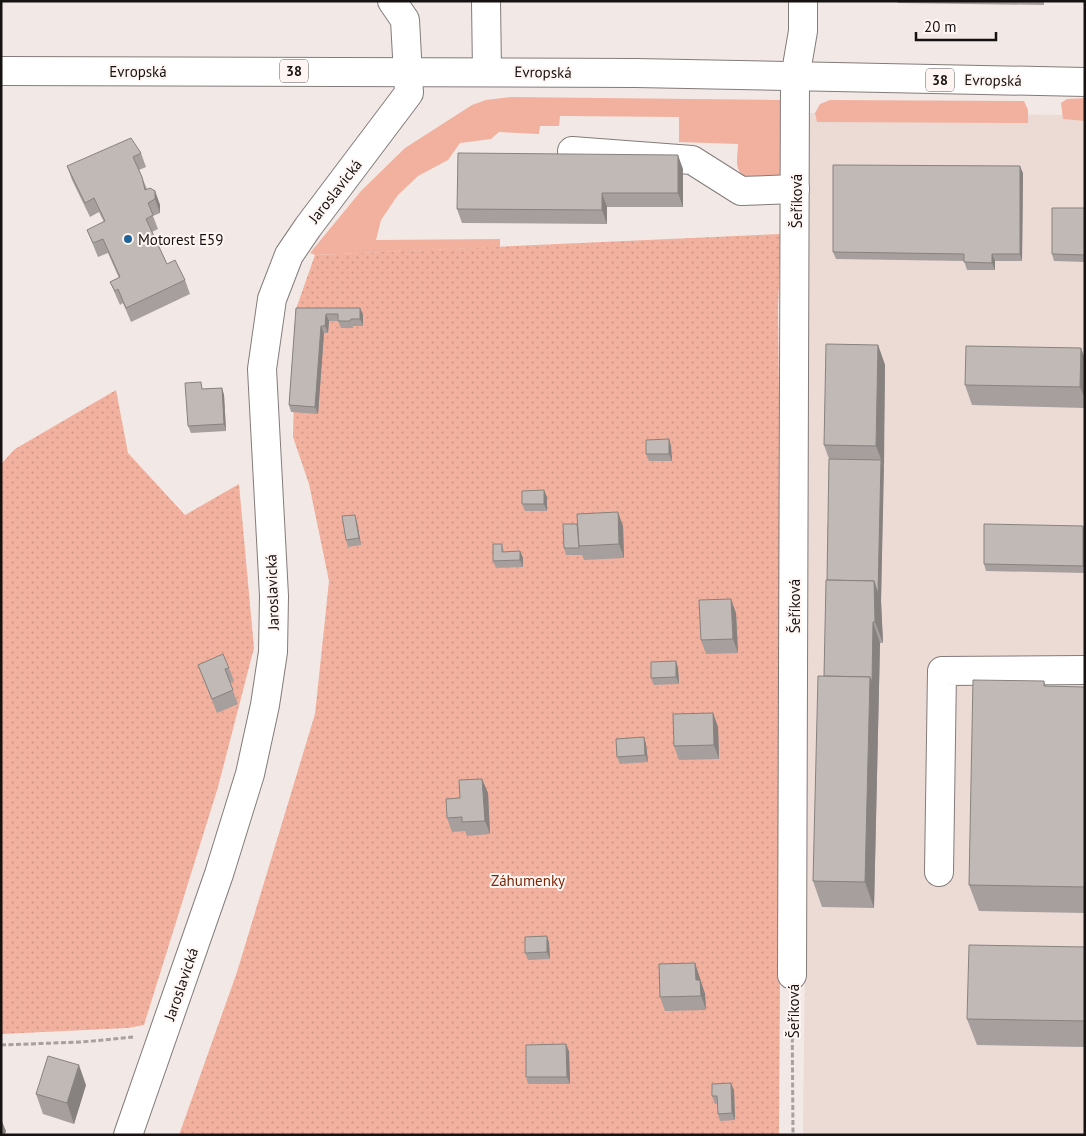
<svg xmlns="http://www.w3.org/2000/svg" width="1086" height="1136" font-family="'PT Sans',sans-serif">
	<defs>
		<pattern id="park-dots" width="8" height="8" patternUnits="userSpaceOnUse" patternTransform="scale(1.25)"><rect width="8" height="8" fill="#f1b19e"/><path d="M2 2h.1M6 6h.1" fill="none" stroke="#ce9787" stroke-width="1.8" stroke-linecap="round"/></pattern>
	</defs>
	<rect width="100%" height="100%" fill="#f2e9e6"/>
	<path fill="#ecdad5" d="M808,113L1085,115V1135H803L807,788Z"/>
	<g fill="#f1b19e">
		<path d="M510,97L780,100L785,105L783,174L776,177L745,176C733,170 738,156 738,144L679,142V117L560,116L559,126H540L539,134L499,132L491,139L460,143L448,160L418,176L398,195L381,220L376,240L500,239V247L315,255L310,253L361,191L405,148L472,105L486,100Z"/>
		<path d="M1085,98V121L1063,119L1061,103L1067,99Z"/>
		<path d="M830,100L1024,101L1028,110V123L817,122L815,113L820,104Z"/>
	</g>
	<g fill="url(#park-dots)">
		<path d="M781,234L778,308L782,675L779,1135H179L237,972L315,714L329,581L309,484L293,437L296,309L315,255Z"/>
		<path d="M116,390L128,453L185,515L239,484L254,648L218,787L144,1025L128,1028L1,1034V464L15,449Z"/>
	</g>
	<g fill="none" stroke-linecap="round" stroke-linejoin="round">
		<g stroke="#837b79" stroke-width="30">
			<g id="minor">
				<path d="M486,1L487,72"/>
				<path d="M572,151L692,160L741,191L795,189"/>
				<path d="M939,872L942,671L1085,670"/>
				<path d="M792,975L795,78L803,31V1"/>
				<path d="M128,1135L219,874L250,774L265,705L273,652L274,596L262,369L272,299L289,255L308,227L409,93L405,20L392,1"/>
			</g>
		</g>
		<g stroke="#837b79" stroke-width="30">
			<path id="major" d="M1,71L636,73L1085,82"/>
		</g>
		<g stroke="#a7a09d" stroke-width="3" stroke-dasharray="5 2.5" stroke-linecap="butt">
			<path d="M792,1000L793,1135"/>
			<path d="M1,1045L82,1042L133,1037"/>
		</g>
		<use href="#minor" stroke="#fff" stroke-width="28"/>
		<use href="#major" stroke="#fff" stroke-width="28"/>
	</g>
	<g fill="#a69f9d">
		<path d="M897,1H1044V5L898,3Z"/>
		<path d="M141,153L146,167L139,170L147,189L155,191L160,205V213L153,216L158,229L152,232L167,264L185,280L190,294L131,322L123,303L120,305L110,282L119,278L108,253L98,257L87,230L104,222L99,212L90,217L72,180L67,166Z"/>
		<path d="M683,169V207H607V224L462,223L457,209Z"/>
		<path d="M1023,173L1022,261H995V270H967L964,261L836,259L833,252Z"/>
		<path d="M1085,208V262L1054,261L1052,254Z"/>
		<path d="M296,308H360L363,315V326H353V328H341L338,321H329L328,333H324L318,414L291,412L289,405Z"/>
		<path d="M878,345L885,365L881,601L883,643H880L874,908L822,907L813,881L824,676L827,580L829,459L824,445Z"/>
		<path d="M1081,348L1085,359V408L972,405L965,385Z"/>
		<path d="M222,388L224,395L226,431L191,433L188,426L204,389Z"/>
		<path d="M669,439L671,446L672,461H649L646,454Z"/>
		<path d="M547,497V511H525L522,504Z"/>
		<path d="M357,522L361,545L348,547L346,540Z"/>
		<path d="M623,526L624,558L584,560L582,555H566L564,548Z"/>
		<path d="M1085,530V573L986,571L984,564Z"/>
		<path d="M502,544L504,552L520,551L523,558V567L496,568L493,561Z"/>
		<path d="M736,613L738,653L706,654L701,640Z"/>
		<path d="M676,661L678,668L679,684L654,685L651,678Z"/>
		<path d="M198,665L229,668L234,681L230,683L238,704L217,713Z"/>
		<path d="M1044,681L1046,686L1085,687V913L979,911L969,885Z"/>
		<path d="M713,713L718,727L719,759L679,760L674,746Z"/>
		<path d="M644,737L646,744L648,762L620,764L617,757Z"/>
		<path d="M482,779L488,793L490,834L467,836L465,831L452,832L447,818L460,798Z"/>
		<path d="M547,936L549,943L550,959L528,960L525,953Z"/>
		<path d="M1085,947V1047L977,1045L967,1019Z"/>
		<path d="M695,963L705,994L706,1010L665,1011L660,997Z"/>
		<path d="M569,1051L570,1084H528L526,1077Z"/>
		<path d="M86,1085L74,1124L43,1114L36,1094Z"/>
		<path d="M734,1090L735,1120L720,1121L718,1114V1103L715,1104L712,1096Z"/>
	</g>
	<g fill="#87827f">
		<path d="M678,155L683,169V207L678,193Z"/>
		<path d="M1020,166L1023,173L1022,261L1020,254Z"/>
		<path d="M155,191L160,205V213L155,199Z"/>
		<path d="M602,193L607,207V224L602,210Z"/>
		<path d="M992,254L995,261V270L992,263Z"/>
		<path d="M360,308L363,315V326L360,319Z"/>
		<path d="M326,314L329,321L328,333L325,326Z"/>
		<path d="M321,326L324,333L318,414L315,407Z"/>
		<path d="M878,345L885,365L884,467L876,446Z"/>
		<path d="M1081,348L1085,359V399L1080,387Z"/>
		<path d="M222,388L224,395L226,431L224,424Z"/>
		<path d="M669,439L671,446L672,461L669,454Z"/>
		<path d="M881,460L884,467L881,601L883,643L875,622L874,581Z"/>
		<path d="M544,490L547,497V511L544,504Z"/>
		<path d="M618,512L623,526L624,558L619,544Z"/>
		<path d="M355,515L357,522L361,545L359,538Z"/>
		<path d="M1083,526L1085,530V571L1083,566Z"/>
		<path d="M520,551L523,558V567L520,560Z"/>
		<path d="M731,599L736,613L738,653L733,639Z"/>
		<path d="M873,622L880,643L874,908L865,882L870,677Z"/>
		<path d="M676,661L678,668L679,684L676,677Z"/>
		<path d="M713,713L718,727L719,759L714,745Z"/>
		<path d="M644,737L646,744L648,762L645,755Z"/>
		<path d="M482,779L488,793L490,834L485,821Z"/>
		<path d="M547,936L549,943L550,959L547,952Z"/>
		<path d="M695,963L705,994L706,1010L696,980Z"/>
		<path d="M566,1044L569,1051L570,1084L567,1077Z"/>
		<path d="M79,1065L86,1085L74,1124L67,1103Z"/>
		<path d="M731,1083L734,1090L735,1120L732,1113Z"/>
		<path d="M1,1119L6,1131L5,1135H1Z"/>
	</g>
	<g fill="#c1b9b6" stroke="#87827f">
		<path d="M131,138L141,153L133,157L142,177L145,190L150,188L155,191V199L148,203L153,215L146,219L167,264L175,260L185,280L126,308L118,289L115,291L110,282L120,277L103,239L93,243L87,230L105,221L94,198L85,203L67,166Z"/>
		<path d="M458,153L678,155V193H602V210L457,209Z"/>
		<path d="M833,165L1020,166V254H992V263L964,262V254L833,252Z"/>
		<path d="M1052,208H1085V255L1052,254Z"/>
		<path d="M296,308H360V319H351L350,321H338V314H326L325,326H321L315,407L289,405Z"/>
		<path d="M826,344L878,345L876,446L824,445Z"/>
		<path d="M966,346L1081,348L1080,387L965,385Z"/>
		<path d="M201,382L202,389L222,388L224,424L188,426L185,383Z"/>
		<path d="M669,439V454H646V440Z"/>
		<path d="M829,459L881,460L878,594L874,581L827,580Z"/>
		<path d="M544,490V504H522V491Z"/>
		<path d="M618,512L619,544L579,546L577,514Z"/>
		<path d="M355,515L359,538L346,540L342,516Z"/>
		<path d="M563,524H577L579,548H564Z"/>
		<path d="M984,524L1083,526V566L984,564Z"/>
		<path d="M493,544H502V552L520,551V560L493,561Z"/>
		<path d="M826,580L874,581L875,622H873L872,683L870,677L824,676Z"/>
		<path d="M731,599L733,639L701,640L699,600Z"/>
		<path d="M223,654L229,668L225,669L233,690L212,699L198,665Z"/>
		<path d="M676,661V677L651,678V662Z"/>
		<path d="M818,676L870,677L865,882L813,881Z"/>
		<path d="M973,680L1044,681V686L1085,687V887L969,885Z"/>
		<path d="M713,713L714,745L674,746L673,714Z"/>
		<path d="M644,737L645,755L617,757L616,739Z"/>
		<path d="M482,779L485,821L462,822V817L447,818L446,799L460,798L459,780Z"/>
		<path d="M547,936V952L525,953V937Z"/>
		<path d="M969,945L1085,947V1021L967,1019Z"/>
		<path d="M695,963L696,980H700L701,996L660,997L659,964Z"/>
		<path d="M566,1044L567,1077H526V1045Z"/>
		<path d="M48,1056L79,1065L67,1103L36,1094Z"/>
		<path d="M731,1083L732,1113L718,1114L717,1096H712V1084Z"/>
	</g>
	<circle fill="#226298" stroke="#fff6f3" stroke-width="2" cx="128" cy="239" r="5"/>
	<g text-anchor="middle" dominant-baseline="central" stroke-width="4" stroke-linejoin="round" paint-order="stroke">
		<g fill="#fff6f3" stroke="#5b5655" stroke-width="1">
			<rect x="280" y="59.5" width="28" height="23" rx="4"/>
			<rect x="926" y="68.5" width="28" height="23" rx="4"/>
		</g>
		<g font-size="14" font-weight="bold" fill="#151211">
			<text x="294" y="71">38</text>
			<text x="940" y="80">38</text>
		</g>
		<g font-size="15" fill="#151211" stroke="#fff6f3">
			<text x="138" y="71">Evropská</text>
			<text transform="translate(543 72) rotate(1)">Evropská</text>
			<text transform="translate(993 80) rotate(1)">Evropská</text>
			<text transform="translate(335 191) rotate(-52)">Jaroslavická</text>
			<text transform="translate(796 201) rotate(-90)">Šeříková</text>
			<text transform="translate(272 592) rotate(-92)">Jaroslavická</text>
			<text transform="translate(794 606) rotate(-90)">Šeříková</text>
			<text transform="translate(181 984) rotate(-71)">Jaroslavická</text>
			<text transform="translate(793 1011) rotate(-90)">Šeříková</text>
		</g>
		<g font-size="15" fill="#151211" stroke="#fff6f3" text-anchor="start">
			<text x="138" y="239">Motorest E59</text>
		</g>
		<g font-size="15" fill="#792608" stroke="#fff6f3">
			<text x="528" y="880">Záhumenky</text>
		</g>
	</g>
	<rect width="1086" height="1136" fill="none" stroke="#151211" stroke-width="5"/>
	<path d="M916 32v8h80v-8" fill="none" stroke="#151211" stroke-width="2.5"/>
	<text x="924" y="32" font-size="15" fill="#151211" stroke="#fff6f3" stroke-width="4" paint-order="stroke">20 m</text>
</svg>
